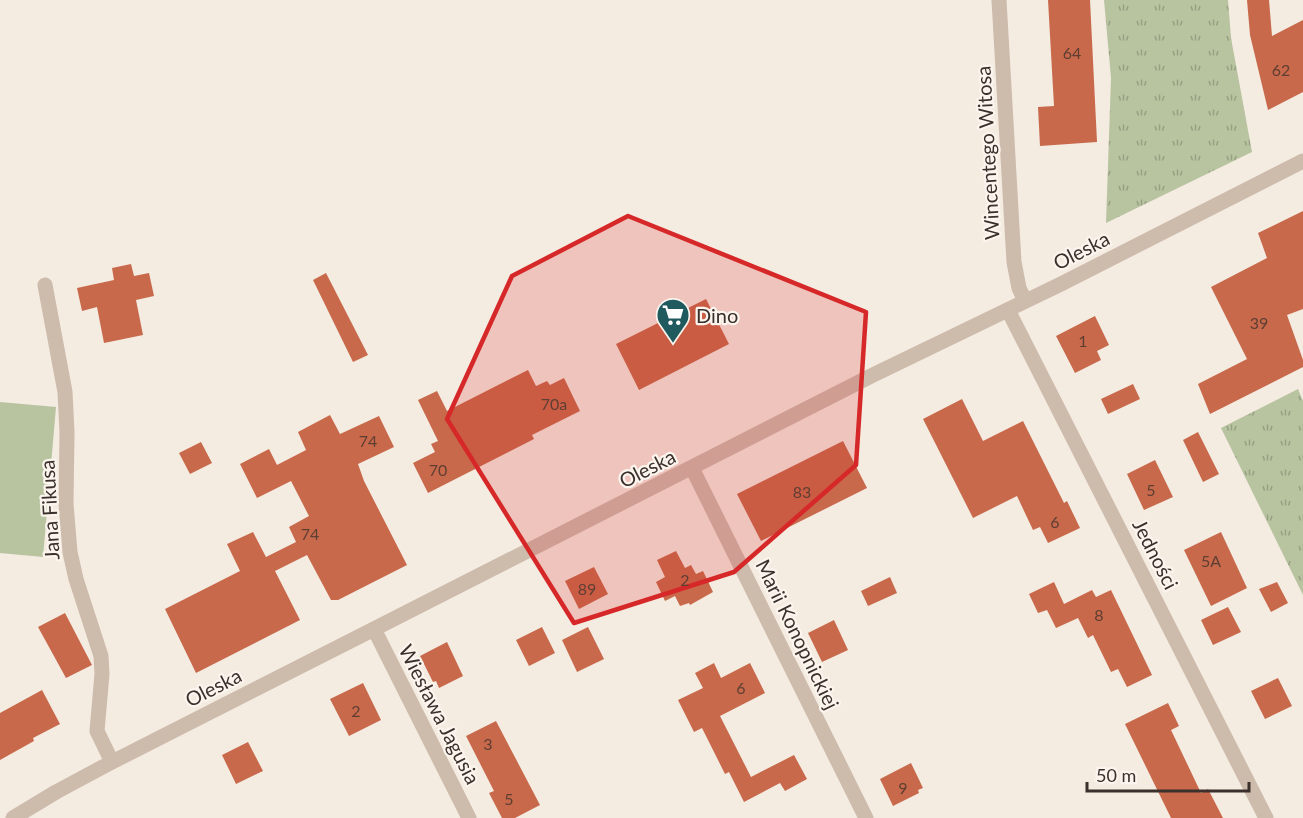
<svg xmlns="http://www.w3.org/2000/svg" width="1303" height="818" font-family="Lato,sans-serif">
	<defs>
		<pattern id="grass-tufts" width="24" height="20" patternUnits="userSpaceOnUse" patternTransform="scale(1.5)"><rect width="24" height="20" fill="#b8c4a0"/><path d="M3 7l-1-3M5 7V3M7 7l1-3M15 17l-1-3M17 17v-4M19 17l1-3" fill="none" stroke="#97a083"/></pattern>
	</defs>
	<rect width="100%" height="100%" fill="#f4ebe1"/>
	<g fill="url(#grass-tufts)">
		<path d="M1104,0H1228L1231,38L1252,152L1106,223L1111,78Z"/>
		<path d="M1298,389L1303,401V595L1221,428Z"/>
	</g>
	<path fill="#b8c4a0" d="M0,402L56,407L43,557L0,553Z"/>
	<g fill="#c8694b">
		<path d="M1048,0H1090L1097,142L1040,146L1038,107L1054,106Z"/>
		<path d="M1247,0H1269L1272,36L1303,20V92L1268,110L1250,35Z"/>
		<path d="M1303,211V309L1287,315L1303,360V367L1210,414L1198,384L1247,359L1211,287L1267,258L1258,233Z"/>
		<path d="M131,264L134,276L149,273L154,296L136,300L143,335L104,343L97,307L82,311L77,288L114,280L112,268Z"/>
		<path d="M326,273L368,355L353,362L313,280Z"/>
		<path d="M706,299L729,344L639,390L616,344Z"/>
		<path d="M1095,316L1109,345L1097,351L1101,360L1075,373L1056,336Z"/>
		<path d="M528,370L536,386L547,381L550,385L564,378L580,411L532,435L534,439L428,493L413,463L435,452L431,444L438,441L418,400L437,391L447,411Z"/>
		<path d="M1133,384L1140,399L1108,414L1101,399Z"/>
		<path d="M962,399L983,441L1023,421L1064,503L1067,501L1080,528L1048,543L1040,527L1033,530L1017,496L973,518L923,419Z"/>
		<path d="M330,415L340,434L379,416L394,447L358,464L364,481L407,565L338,600H331L307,555L275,571L300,620L196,673L165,609L240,571L227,544L253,532L266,557L296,542L289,527L309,516L291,481L257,498L240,464L269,449L277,465L306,450L298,432Z"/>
		<path d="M1198,432L1219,474L1203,482L1183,440Z"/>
		<path d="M843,441L867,488L761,541L737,494Z"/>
		<path d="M201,442L212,463L190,474L179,453Z"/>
		<path d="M1155,460L1173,497L1144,510L1127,474Z"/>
		<path d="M1221,532L1247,588L1211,606L1184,550Z"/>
		<path d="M676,551L685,568L691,565L696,574L703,571L713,592L690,605L689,603L680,606L675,596L665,601L656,582L665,577L657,560Z"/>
		<path d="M594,567L608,594L579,609L565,581Z"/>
		<path d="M890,577L897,593L868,606L861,591Z"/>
		<path d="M1054,582L1064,604L1092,590L1096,597L1111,590L1152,675L1127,687L1118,669L1111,672L1093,635L1088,638L1078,618L1056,628L1047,610L1038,613L1029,594Z"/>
		<path d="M1277,582L1288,603L1271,612L1259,589Z"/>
		<path d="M1228,607L1241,632L1213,645L1201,620Z"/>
		<path d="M65,613L92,665L66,678L38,627Z"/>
		<path d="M834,620L848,650L822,662L808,633Z"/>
		<path d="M542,627L555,653L529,666L516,640Z"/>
		<path d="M588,627L604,659L577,672L562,640Z"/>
		<path d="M447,642L463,676L439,688L436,681L433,682L420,656Z"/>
		<path d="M714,663L721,678L750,663L765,693L720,716L751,777L794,755L807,779L785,791L780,783L744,802L729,772L725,774L702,728L694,732L678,700L703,688L695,673Z"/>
		<path d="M1278,678L1292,706L1265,719L1251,691Z"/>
		<path d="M363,683L381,720L349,736L330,699Z"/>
		<path d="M42,690L60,724L33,738L34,741L0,760V713Z"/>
		<path d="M1168,703L1179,726L1171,730L1201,793L1208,789L1223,818H1171L1125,724Z"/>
		<path d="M496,721L540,805L515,818H502L489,793L494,791L466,736Z"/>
		<path d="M248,742L263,771L236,784L222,755Z"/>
		<path d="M911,763L923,788L918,790L919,793L893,806L880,779Z"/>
	</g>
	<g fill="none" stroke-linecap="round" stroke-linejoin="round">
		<g stroke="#cdbbac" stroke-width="15">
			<path d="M999,0L1014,262L1019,288L1025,301"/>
			<path d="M45,285L65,392L67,432L66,504L70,552L76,579L101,656L102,674L97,731L112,762"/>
			<path d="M1008,310L1266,818"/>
			<path d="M692,468L866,818"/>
			<path d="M374,629L469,818"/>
			<path d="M13,818L56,792L112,762L374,629L873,375L1061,284L1303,161"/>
		</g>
	</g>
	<path fill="#d62828" fill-opacity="0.2" stroke="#d62828" stroke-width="4.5" stroke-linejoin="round" d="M628,216L866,312L856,465L734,572L574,623L447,419L512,276Z"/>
	<defs>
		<g id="supermarket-pin" transform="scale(1.725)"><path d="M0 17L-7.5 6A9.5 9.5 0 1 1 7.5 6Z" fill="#1f5a5e" stroke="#fbf5ee"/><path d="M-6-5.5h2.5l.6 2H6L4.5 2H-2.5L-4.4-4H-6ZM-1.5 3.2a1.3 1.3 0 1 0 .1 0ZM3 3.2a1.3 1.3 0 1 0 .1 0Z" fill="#fff"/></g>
	</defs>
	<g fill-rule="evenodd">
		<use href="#supermarket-pin" x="673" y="315"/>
	</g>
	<g text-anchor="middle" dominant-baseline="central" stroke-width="4.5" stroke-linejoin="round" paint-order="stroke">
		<g font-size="16" fill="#5e3e33">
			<text x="1072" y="52">64</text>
			<text x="1281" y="69">62</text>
			<text x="1259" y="322">39</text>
			<text x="1083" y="340">1</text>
			<text x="554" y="403">70a</text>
			<text x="368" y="440">74</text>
			<text x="438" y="469">70</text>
			<text x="1151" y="489">5</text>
			<text x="802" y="491">83</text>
			<text x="1055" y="521">6</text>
			<text x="310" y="533">74</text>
			<text x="1211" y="560">5A</text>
			<text x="685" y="579">2</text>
			<text x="587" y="588">89</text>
			<text x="1099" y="614">8</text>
			<text x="741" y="687">6</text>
			<text x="356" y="710">2</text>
			<text x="488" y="743">3</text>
			<text x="903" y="787">9</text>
			<text x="509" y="798">5</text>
		</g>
		<g font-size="20" fill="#3b302b" stroke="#fbf5ee">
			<text transform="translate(987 153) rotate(-93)">Wincentego Witosa</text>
			<text transform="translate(1081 250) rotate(-27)">Oleska</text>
			<text transform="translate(647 468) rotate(-27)">Oleska</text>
			<text transform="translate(49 510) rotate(-93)">Jana Fikusa</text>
			<text transform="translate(1156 554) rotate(63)">Jedności</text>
			<text transform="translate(798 634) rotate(64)">Marii Konopnickiej</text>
			<text transform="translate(213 687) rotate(-27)">Oleska</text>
			<text transform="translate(440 714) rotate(63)">Wiesława Jagusia</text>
		</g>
		<g font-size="20" fill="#3b302b" stroke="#fbf5ee" text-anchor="start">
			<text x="696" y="315">Dino</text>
		</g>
	</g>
	<path d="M1087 782v9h162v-9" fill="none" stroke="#3b302b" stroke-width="3"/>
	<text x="1096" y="782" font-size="18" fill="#3b302b" stroke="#fbf5ee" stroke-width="4.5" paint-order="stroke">50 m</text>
</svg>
